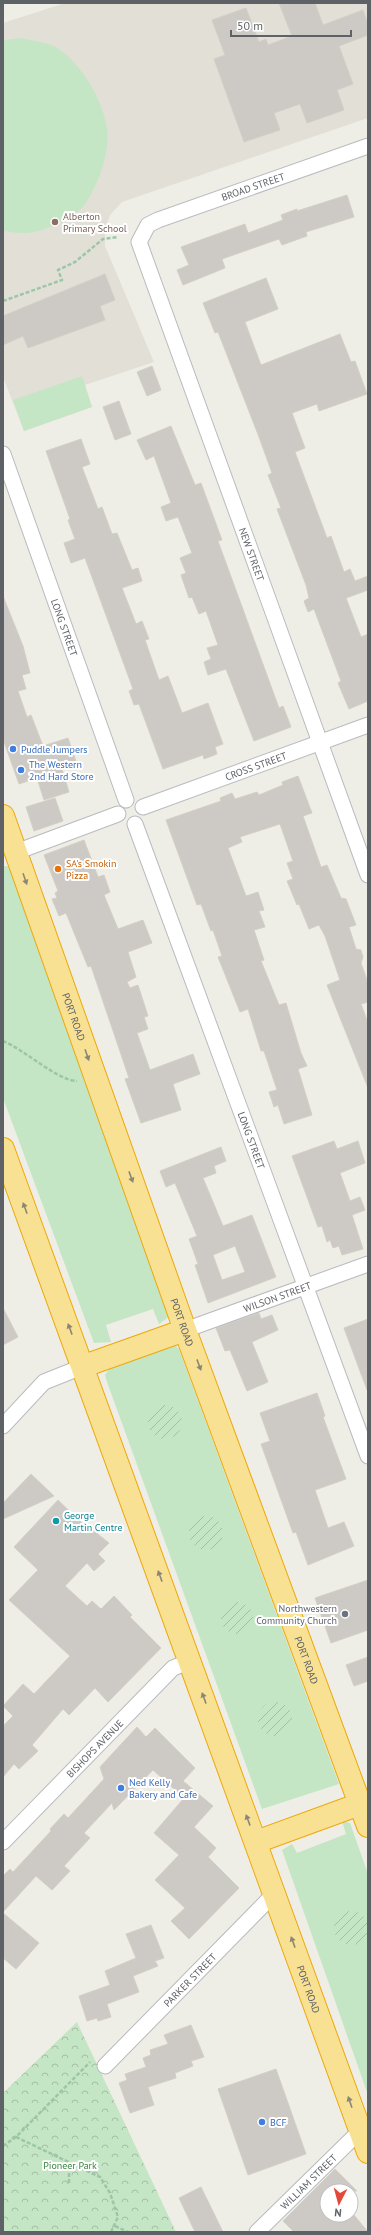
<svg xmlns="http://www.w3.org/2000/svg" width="371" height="2235" font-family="'PT Sans',sans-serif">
	<defs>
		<pattern id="park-crowns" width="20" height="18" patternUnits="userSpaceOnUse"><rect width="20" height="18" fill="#c4e6c4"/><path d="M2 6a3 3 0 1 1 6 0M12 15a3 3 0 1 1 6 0" fill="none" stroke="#a2bea3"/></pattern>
		<pattern id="garden-furrows" width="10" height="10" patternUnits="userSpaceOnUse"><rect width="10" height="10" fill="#c4e6c4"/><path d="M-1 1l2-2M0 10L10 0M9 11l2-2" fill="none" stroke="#a2bea3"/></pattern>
	</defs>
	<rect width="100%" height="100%" fill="#efeee6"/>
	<path fill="#e2dfd7" d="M65,3H368V118L122,202L110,215L105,229V246L154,362L85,385L92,407L24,431L3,377V23Z"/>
	<g fill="#c4e6c4">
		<path d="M22,38C32,41 48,42 57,48C81,63 103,100 107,129C110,152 99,182 87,201C81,212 66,219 56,224C39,233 21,236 3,230V40Z"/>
		<path d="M82,376L92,407L24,431L13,400Z"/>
		<path d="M3,866H9L170,1316L159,1324L153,1309L106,1325L111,1342L94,1343L3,1098Z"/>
		<path d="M168,1344H174L179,1349L339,1784L262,1809L107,1382L105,1375L109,1369Z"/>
		<path d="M342,1821L350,1823L368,1874V2095L282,1850L292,1844L297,1853L346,1834Z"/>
	</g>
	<path fill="url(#park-crowns)" d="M77,2022L176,2232H3V2093Z"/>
	<g fill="url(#garden-furrows)">
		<circle cx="165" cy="1422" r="17"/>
		<circle cx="206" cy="1533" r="17"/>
		<circle cx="237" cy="1618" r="16"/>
		<circle cx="275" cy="1719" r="17"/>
		<circle cx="351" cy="1928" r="17"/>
	</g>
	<g fill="#cdcac5" stroke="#d4cfc5" fill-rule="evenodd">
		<path d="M279,3H315L323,25L363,10L368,24V35L339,46L353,84L337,90L344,110L307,123L300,104L274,113L280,130L244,142L214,59L225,55L212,20L246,8L259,42L266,39L268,45L292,36Z"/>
		<path d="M347,195L354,217L306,232L307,236L282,245L279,239L222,259L225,268L183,285L177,270L189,265L181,247L245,224L248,233L283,220L281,215L297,209V211Z"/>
		<path d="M105,274L115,300L100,306L105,320L28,348L23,336L3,345V316Z"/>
		<path d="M266,278L278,309L245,322L261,365L340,334L351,362L355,361L367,394L319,411L317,404L292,413L305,448L295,452L327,538L331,536L344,572L350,569L355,581L368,576V590L346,598L361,637L368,634V701L349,709L338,683L341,681L314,609L308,612L304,601L309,598L306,585L277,509L281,508L268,475L272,473L259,437L218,332L215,333L203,303Z"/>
		<path d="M152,366L161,390L147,396L137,372Z"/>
		<path d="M119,401L131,434L115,440L103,407Z"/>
		<path d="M171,426L195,485L201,483L222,540L218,541L279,708L283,706L291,727L254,741L226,669L208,675L204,662L211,659L207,648L218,645L206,611L199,614L192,597L189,598L181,575L186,573L180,558L192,553L178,517L166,521L161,507L171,503L154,456L146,460L137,440Z"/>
		<path d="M81,439L90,464L82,467L98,509L102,507L112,534L117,533L132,570L138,568L142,581L122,588L136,624L142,621L149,639L145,640L159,680L168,676L182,713L208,703L223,744L215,747L217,754L204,759L203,755L163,769L139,704L134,705L129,691L133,689L85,558L71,563L64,543L75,539L68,520L70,519L46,451Z"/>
		<path d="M3,596L23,646L30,673L22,675L26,689L18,691L27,717L31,715L43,746L68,738L77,764L62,769L69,792L44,800L37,778L19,784L3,739Z"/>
		<path d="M298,776L312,813L303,816L321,867L327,865L341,898L346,899L356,925L349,927L356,949L361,950L363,957L361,963L368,983V1002L361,1004L368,1023V1088L327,985L340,980L325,936L319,925L309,929L299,904L297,905L287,881L293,879L287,863L293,861L280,824L240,837L242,842L228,848L246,896L258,892L264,910L259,911L265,927L254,930L264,960L261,961L279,1005L286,1003L301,1053L307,1066L298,1069L312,1115L284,1124L278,1105L274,1107L269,1092L277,1090L264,1051H261L248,1009L240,1012L218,957L222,956L213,930L211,931L201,904L197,905L166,820L221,801L220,798L232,793L235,799L257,792L259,795L283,785L282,782Z"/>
		<path d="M55,798L63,821L34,831L26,807Z"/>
		<path d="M84,840L98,877L104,875L110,892L104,895L118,929L143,920L152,943L128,952L136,977L127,982L130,988L138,985L148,1016L144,1017L148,1029L137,1033L150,1070L193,1054L200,1074L173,1084L181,1110L141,1123L125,1079L129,1078L91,966L88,967L66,913L59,916L52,899L57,898L55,893L58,891L44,855Z"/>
		<path d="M334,1141L337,1149L358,1141L365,1163L340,1173L350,1201L360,1197L365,1210L352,1215L363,1249L342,1255L339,1246L333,1248L330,1240L327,1242L322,1226L318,1227L292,1156Z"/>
		<path d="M221,1147L226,1161L214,1166L216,1173L203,1178L223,1226L252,1215L276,1277L208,1303L195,1265L198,1264L189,1239L197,1236L175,1183L166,1187L160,1171ZM235,1246L245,1272L222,1280L213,1255Z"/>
		<path d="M3,1308L18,1337L3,1345Z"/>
		<path d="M259,1313L261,1319L272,1315L278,1330L252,1342L268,1382L247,1391L230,1350L225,1351L216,1328Z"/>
		<path d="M368,1319V1389L367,1390L344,1328Z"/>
		<path d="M317,1393L325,1416L323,1417L346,1479L315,1490L328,1528L344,1522L354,1546L308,1565L296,1532L293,1533L261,1444L270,1441L260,1413Z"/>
		<path d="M31,1474L54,1496L3,1519V1503Z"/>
		<path d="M58,1500L83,1524L84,1523L109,1543L98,1554L105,1561L94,1571L87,1563L65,1586L87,1606L92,1601L101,1609L114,1596L132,1615L130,1617L161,1648L108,1702L95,1688L69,1715L63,1709L32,1745L38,1751L19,1769L14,1764L3,1777V1726L13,1716L3,1706L23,1684L34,1694L70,1656L9,1600L38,1570L14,1547Z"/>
		<path d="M368,1580V1630L331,1643L315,1598Z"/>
		<path d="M368,1657V1681L354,1686L346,1665Z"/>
		<path d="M137,1727L146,1737L155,1728L195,1768L183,1781L213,1806L194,1827L216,1848L208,1857L239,1888L189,1939L171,1921L185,1908L155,1880L179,1855L154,1833L184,1798L153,1770L114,1810L112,1803L84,1833L90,1838L64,1866L70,1871L52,1890L36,1876L3,1912V1876L10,1869L13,1872L51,1831L50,1829L64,1814L68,1818L104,1779L100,1767Z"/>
		<path d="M3,1913L39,1943L16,1969L3,1958Z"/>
		<path d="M151,1925L164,1958L155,1961L158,1966L133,1976L139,1992L107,2004L111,2017L98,2021L97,2018L87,2021L79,1996L110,1985L105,1971L136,1958L126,1934Z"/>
		<path d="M191,2025L204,2057L191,2061L193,2066L175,2073L176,2078L148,2087L154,2105L130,2113L119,2083L127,2080L125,2074L146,2067L143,2058L151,2055L150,2050L168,2044L164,2035Z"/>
		<path d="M276,2069L306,2154L248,2175L218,2089Z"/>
		<path d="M335,2169L357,2191H327V2215H354L368,2232H294L283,2221Z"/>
		<path d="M201,2187L223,2232H195L179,2198Z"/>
	</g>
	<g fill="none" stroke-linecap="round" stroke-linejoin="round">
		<g stroke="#b8bbbf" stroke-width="17">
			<g id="street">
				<path id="s1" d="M368,146L158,220L148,225L139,242L368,875"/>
				<path id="s2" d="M3,454L126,800"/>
				<path id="s3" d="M143,807L368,725"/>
				<path id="s4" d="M135,824L368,1456"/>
				<path d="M16,852L118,814"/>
				<path id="s5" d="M185,1330L368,1264"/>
				<path d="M3,1426L44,1382L84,1366"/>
				<path id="s6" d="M3,1842L173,1668L191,1661"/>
				<path id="s7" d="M105,2066L275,1893"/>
				<path id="s8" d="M257,2232L360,2131"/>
			</g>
		</g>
		<g stroke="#eda809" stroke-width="24">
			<g id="highway">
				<path id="s9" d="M3,816L185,1330L368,1826"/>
				<path id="s10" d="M3,1149L368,2152"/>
				<path d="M84,1366L185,1330"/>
				<path d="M256,1842L360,1804"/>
			</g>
		</g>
		<g stroke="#9dc6a9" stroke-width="2.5" stroke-dasharray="4 2" stroke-linecap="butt">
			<path d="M3,301L62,280L58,270L75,262L103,239L118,237"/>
			<path d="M3,1041C25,1050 58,1081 77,1081"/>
			<path d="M16,2137L100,2177L110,2193L118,2217L111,2232"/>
			<path d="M3,2146L16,2137L90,2062"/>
			<path d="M69,2183V2163"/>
			<path d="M115,2226L128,2232"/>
		</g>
		<use href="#street" stroke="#fff" stroke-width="15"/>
		<use href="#highway" stroke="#f9e194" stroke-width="22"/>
	</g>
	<defs><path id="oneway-solid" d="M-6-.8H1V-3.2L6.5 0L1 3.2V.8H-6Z"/></defs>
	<g fill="#8c8774">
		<use href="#oneway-solid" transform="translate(25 879) rotate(71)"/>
		<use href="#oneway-solid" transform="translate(87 1055) rotate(71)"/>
		<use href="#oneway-solid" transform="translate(131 1177) rotate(70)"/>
		<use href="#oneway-solid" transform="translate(25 1208) rotate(-110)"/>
		<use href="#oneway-solid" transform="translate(70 1329) rotate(-110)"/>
		<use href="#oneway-solid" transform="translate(199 1365) rotate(70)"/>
		<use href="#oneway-solid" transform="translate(160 1576) rotate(-110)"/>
		<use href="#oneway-solid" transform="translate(204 1698) rotate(-110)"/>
		<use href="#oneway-solid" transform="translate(248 1820) rotate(-110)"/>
		<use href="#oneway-solid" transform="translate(293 1942) rotate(-110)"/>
		<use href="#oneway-solid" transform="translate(350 2102) rotate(-109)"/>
	</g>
	<circle fill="#8d6e63" stroke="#fff" stroke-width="1.5" cx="55" cy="222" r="4"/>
	<g fill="#3f7fe0" stroke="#fff" stroke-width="1.5">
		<circle cx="13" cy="749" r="4"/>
		<circle cx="21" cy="770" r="4"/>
		<circle cx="121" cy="1788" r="4"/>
		<circle cx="262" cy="2122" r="4"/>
	</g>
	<circle fill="#e8710a" stroke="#fff" stroke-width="1.5" cx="58" cy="869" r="4"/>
	<circle fill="#0f9aa8" stroke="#fff" stroke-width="1.5" cx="56" cy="1521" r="4"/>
	<circle fill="#6b7280" stroke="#fff" stroke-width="1.5" cx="345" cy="1614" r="4"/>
	<g text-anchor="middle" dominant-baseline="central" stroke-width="4" stroke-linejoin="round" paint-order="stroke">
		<g font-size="10" fill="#5e6166" stroke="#fff">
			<text transform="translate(253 187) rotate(-19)">BROAD STREET</text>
			<text stroke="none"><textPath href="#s1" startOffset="585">NEW STREET</textPath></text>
			<text stroke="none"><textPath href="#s2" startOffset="184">LONG STREET</textPath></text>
			<text stroke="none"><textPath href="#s3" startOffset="120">CROSS STREET</textPath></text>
			<text stroke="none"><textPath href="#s9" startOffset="213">PORT ROAD</textPath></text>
			<text stroke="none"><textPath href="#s4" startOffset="337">LONG STREET</textPath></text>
			<text stroke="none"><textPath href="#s5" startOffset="98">WILSON STREET</textPath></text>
			<text stroke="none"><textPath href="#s9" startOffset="537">PORT ROAD</textPath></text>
			<text stroke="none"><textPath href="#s9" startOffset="897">PORT ROAD</textPath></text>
			<text stroke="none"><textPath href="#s6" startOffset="131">BISHOPS AVENUE</textPath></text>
			<text stroke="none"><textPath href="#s7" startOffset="121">PARKER STREET</textPath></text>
			<text stroke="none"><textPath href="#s10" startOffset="894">PORT ROAD</textPath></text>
			<text stroke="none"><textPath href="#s8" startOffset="72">WILLIAM STREET</textPath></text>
		</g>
		<g font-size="10" fill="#785e54" stroke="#fff" text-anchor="start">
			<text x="63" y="216">Alberton<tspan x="63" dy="12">Primary School</tspan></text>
		</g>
		<g font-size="10" fill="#366cbe" stroke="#fff" text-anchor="start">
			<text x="21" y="749">Puddle Jumpers</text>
			<text x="29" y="764">The Western<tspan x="29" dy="12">2nd Hard Store</tspan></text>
			<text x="129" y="1782">Ned Kelly<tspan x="129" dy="12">Bakery and Cafe</tspan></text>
			<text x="270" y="2122">BCF</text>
		</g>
		<g font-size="10" fill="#c56008" stroke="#fff" text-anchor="start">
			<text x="66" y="863">SA's Smokin<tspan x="66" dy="12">Pizza</tspan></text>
		</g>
		<g font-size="10" fill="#0d838f" stroke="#fff" text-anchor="start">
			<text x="64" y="1515">George<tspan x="64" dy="12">Martin Centre</tspan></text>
		</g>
		<g font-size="10" fill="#5b616d" stroke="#fff" text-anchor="end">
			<text x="337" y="1608">Northwestern<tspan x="337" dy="12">Community Church</tspan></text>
		</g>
		<g font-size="10" fill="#38833d" stroke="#fff">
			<text x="70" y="2165">Pioneer Park</text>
		</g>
	</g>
	<rect width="371" height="2235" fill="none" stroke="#5e6166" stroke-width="8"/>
	<g transform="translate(339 2203) rotate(186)"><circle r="19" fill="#ffffff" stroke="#bfc0c2"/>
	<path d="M0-3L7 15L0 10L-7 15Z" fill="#e34838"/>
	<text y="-6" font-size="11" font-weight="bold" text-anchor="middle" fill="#5e6166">N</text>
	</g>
	<path d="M231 30v6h120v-6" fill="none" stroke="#5e6166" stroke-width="2"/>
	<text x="237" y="30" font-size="12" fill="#5e6166" stroke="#ffffff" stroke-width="3" paint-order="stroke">50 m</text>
</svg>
